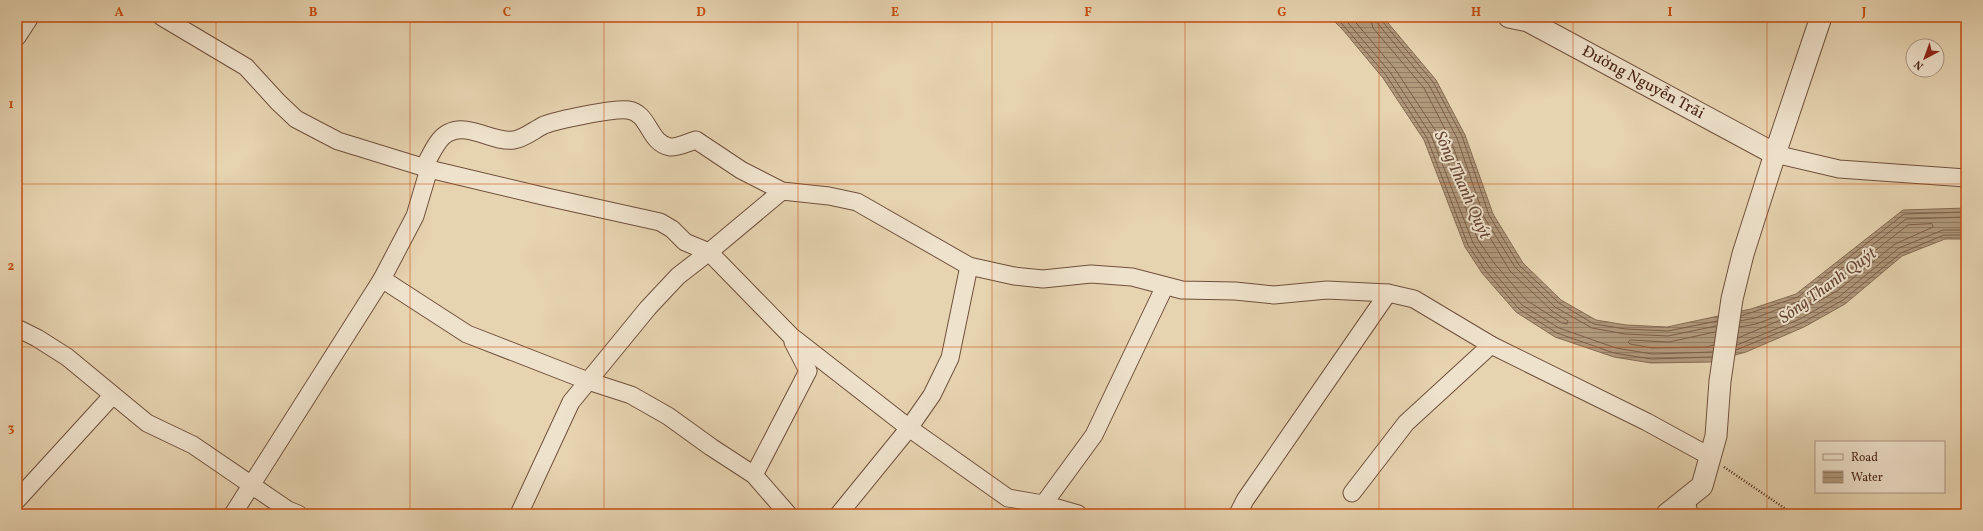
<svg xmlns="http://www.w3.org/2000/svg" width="1983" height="531" font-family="Vollkorn,serif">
	<defs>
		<pattern id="water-rules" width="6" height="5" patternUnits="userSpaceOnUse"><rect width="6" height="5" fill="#b0987b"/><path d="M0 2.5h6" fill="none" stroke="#917c64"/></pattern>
	</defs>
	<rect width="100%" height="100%" fill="#e6d3b0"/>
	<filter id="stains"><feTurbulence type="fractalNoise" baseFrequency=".005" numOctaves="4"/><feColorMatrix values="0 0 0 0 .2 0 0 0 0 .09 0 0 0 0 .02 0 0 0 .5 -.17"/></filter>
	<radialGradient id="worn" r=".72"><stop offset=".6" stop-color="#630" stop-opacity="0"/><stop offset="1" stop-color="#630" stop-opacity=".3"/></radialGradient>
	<path fill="url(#water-rules)" stroke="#866a52" d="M1330,17H1383L1436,80L1465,135L1493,214L1523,263L1561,300L1596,320L1626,325L1667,327L1751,309L1796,294L1903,210L1966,208V239H1945L1902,256L1845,304L1804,327L1746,352L1710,362L1651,363L1614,357L1555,337L1516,312L1482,273L1465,247L1424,140L1383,78L1343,30Z"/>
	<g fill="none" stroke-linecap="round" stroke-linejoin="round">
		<g stroke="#7c5e48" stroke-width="1">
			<path d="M1336,17L1386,75L1427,138L1468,245L1485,270L1519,309L1557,333L1614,353L1651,359L1712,357"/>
			<path d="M1343,17L1390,72L1431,135L1473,243L1489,267L1522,305L1559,328L1616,348L1652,354L1713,352"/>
			<path d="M1351,17L1395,69L1437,133L1478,240L1494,263L1526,300L1562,323L1567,324L1568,321L1552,311L1510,271L1480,221L1451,141L1424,88L1373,28L1370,17"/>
			<path d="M1376,17L1378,24L1429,85L1457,138L1484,217L1515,267L1555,307L1592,328L1625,334L1668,336L1716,326"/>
			<path d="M1381,17L1382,21L1433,82L1462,136L1489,215L1519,265L1559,303L1594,324L1626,329L1668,331L1717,321"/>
			<path d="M1932,224L1933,227L1895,244L1837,291L1812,305L1810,304V301L1908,225Z"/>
			<path d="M1741,316L1798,297L1904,214L1966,212"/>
			<path d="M1740,321L1755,318L1800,301L1906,219L1966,217"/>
			<path d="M1738,338L1797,313L1799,311L1797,309L1756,324L1739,327"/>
			<path d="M1714,345L1707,347L1652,348L1630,344L1628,342L1630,340L1669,342L1715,332"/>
			<path d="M1737,345L1800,319L1840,296L1899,248L1943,230H1966"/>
			<path d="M1736,350L1802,323L1843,300L1901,253L1944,235H1966"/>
		</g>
		<g stroke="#6f503c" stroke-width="19">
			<g id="minor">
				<path d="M162,17L246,67L278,102L296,119L338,141L429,169L547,197L660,222L672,229L685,242L709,252L782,191"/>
				<path d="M17,37L30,17"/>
				<path d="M1775,154L1839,169L1966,178"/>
				<path d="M424,167C430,157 437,138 448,133C469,122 492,143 514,140C525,138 534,130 544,125C557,120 614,108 628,110C650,113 648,143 670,147C677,148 689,142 696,140L741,170L782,191L829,196L857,202L969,266L1014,276L1043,279L1091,274L1132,277L1182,290L1235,291L1274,295L1327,290L1388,293L1414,299L1491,345L1647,422L1709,456"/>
				<path d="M382,279L467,334L588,381L631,395L668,416L711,447L754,475L788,514"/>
				<path d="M17,328L37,338L67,357L147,423L193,445L288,510L298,514"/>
				<path d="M754,475L808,371L793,342"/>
				<path d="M1352,493L1406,423L1491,345"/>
				<path d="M1686,499L1689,514"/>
				<path d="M17,500L112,396"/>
				<path d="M1037,513L1094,435L1165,286"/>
				<path d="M233,514L382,279L415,216L429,169"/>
				<path d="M519,514L571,402L648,308L678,276L709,252L791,336L909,428L1008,498L1043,504L1078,514"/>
				<path d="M839,514L909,428L932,395L950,358L969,266"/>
				<path d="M1238,514L1245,500L1388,293"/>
			</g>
		</g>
		<g stroke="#6f503c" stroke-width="23">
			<g id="tertiary">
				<path id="s1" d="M1509,17L1528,21L1775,154"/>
				<path d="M1667,514L1702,486L1716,436L1720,381L1732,299L1743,254L1775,154L1821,17"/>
			</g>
		</g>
		<path stroke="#472415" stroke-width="2.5" stroke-dasharray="1 2" stroke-linecap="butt" d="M1724,467L1793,514"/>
		<use href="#minor" stroke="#efe2cc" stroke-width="17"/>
		<use href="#tertiary" stroke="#efe2cc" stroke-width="21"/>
	</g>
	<path fill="none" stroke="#c84e0e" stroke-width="1" stroke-opacity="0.55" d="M216,17V514M410,17V514M604,17V514M798,17V514M992,17V514M1185,17V514M1379,17V514M1573,17V514M1767,17V514M17,184H1966M17,347H1966"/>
	<g text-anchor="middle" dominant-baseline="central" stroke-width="4" stroke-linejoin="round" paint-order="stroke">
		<g font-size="16" fill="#472415" stroke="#efe2cc">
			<text stroke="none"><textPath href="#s1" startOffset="150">Đường Nguyễn Trãi</textPath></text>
		</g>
		<g font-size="17" font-style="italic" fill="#664734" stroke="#efe2cc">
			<text transform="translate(1462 185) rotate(66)">Sông Thanh Quýt</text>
			<text transform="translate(1828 286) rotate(-36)">Sông Thanh Quýt</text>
		</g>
	</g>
	<rect width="1983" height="531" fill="none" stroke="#e6d3b0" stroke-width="44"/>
	<rect x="1815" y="441" width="130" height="52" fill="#efe2cc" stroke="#ac9683"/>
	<rect x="1823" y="454" width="20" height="6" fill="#efe2cc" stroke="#ac9683"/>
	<text x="1851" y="461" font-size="12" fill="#472415">Road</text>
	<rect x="1823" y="471" width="20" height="12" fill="url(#water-rules)" stroke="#ac9683"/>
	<text x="1851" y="481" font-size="12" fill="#472415">Water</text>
	<g transform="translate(1925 58) rotate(221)"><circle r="19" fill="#efe2cc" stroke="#ac9683"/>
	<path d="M0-3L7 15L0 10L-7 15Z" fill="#8f2418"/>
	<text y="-6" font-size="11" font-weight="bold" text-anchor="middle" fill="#472415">N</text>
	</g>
	<rect x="22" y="22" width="1939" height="487" fill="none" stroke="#c84e0e" stroke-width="1.5"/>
	<g font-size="13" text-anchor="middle" font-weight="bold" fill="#c84e0e">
		<text x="119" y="16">A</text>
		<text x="313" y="16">B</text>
		<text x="507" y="16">C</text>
		<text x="701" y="16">D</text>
		<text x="895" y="16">E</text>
		<text x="1088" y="16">F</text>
		<text x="1282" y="16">G</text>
		<text x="1476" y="16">H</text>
		<text x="1670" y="16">I</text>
		<text x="1864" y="16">J</text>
		<text x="11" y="108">1</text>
		<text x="11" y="270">2</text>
		<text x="11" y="432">3</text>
	</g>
	<rect width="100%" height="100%" filter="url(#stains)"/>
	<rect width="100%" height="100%" fill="url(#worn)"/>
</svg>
